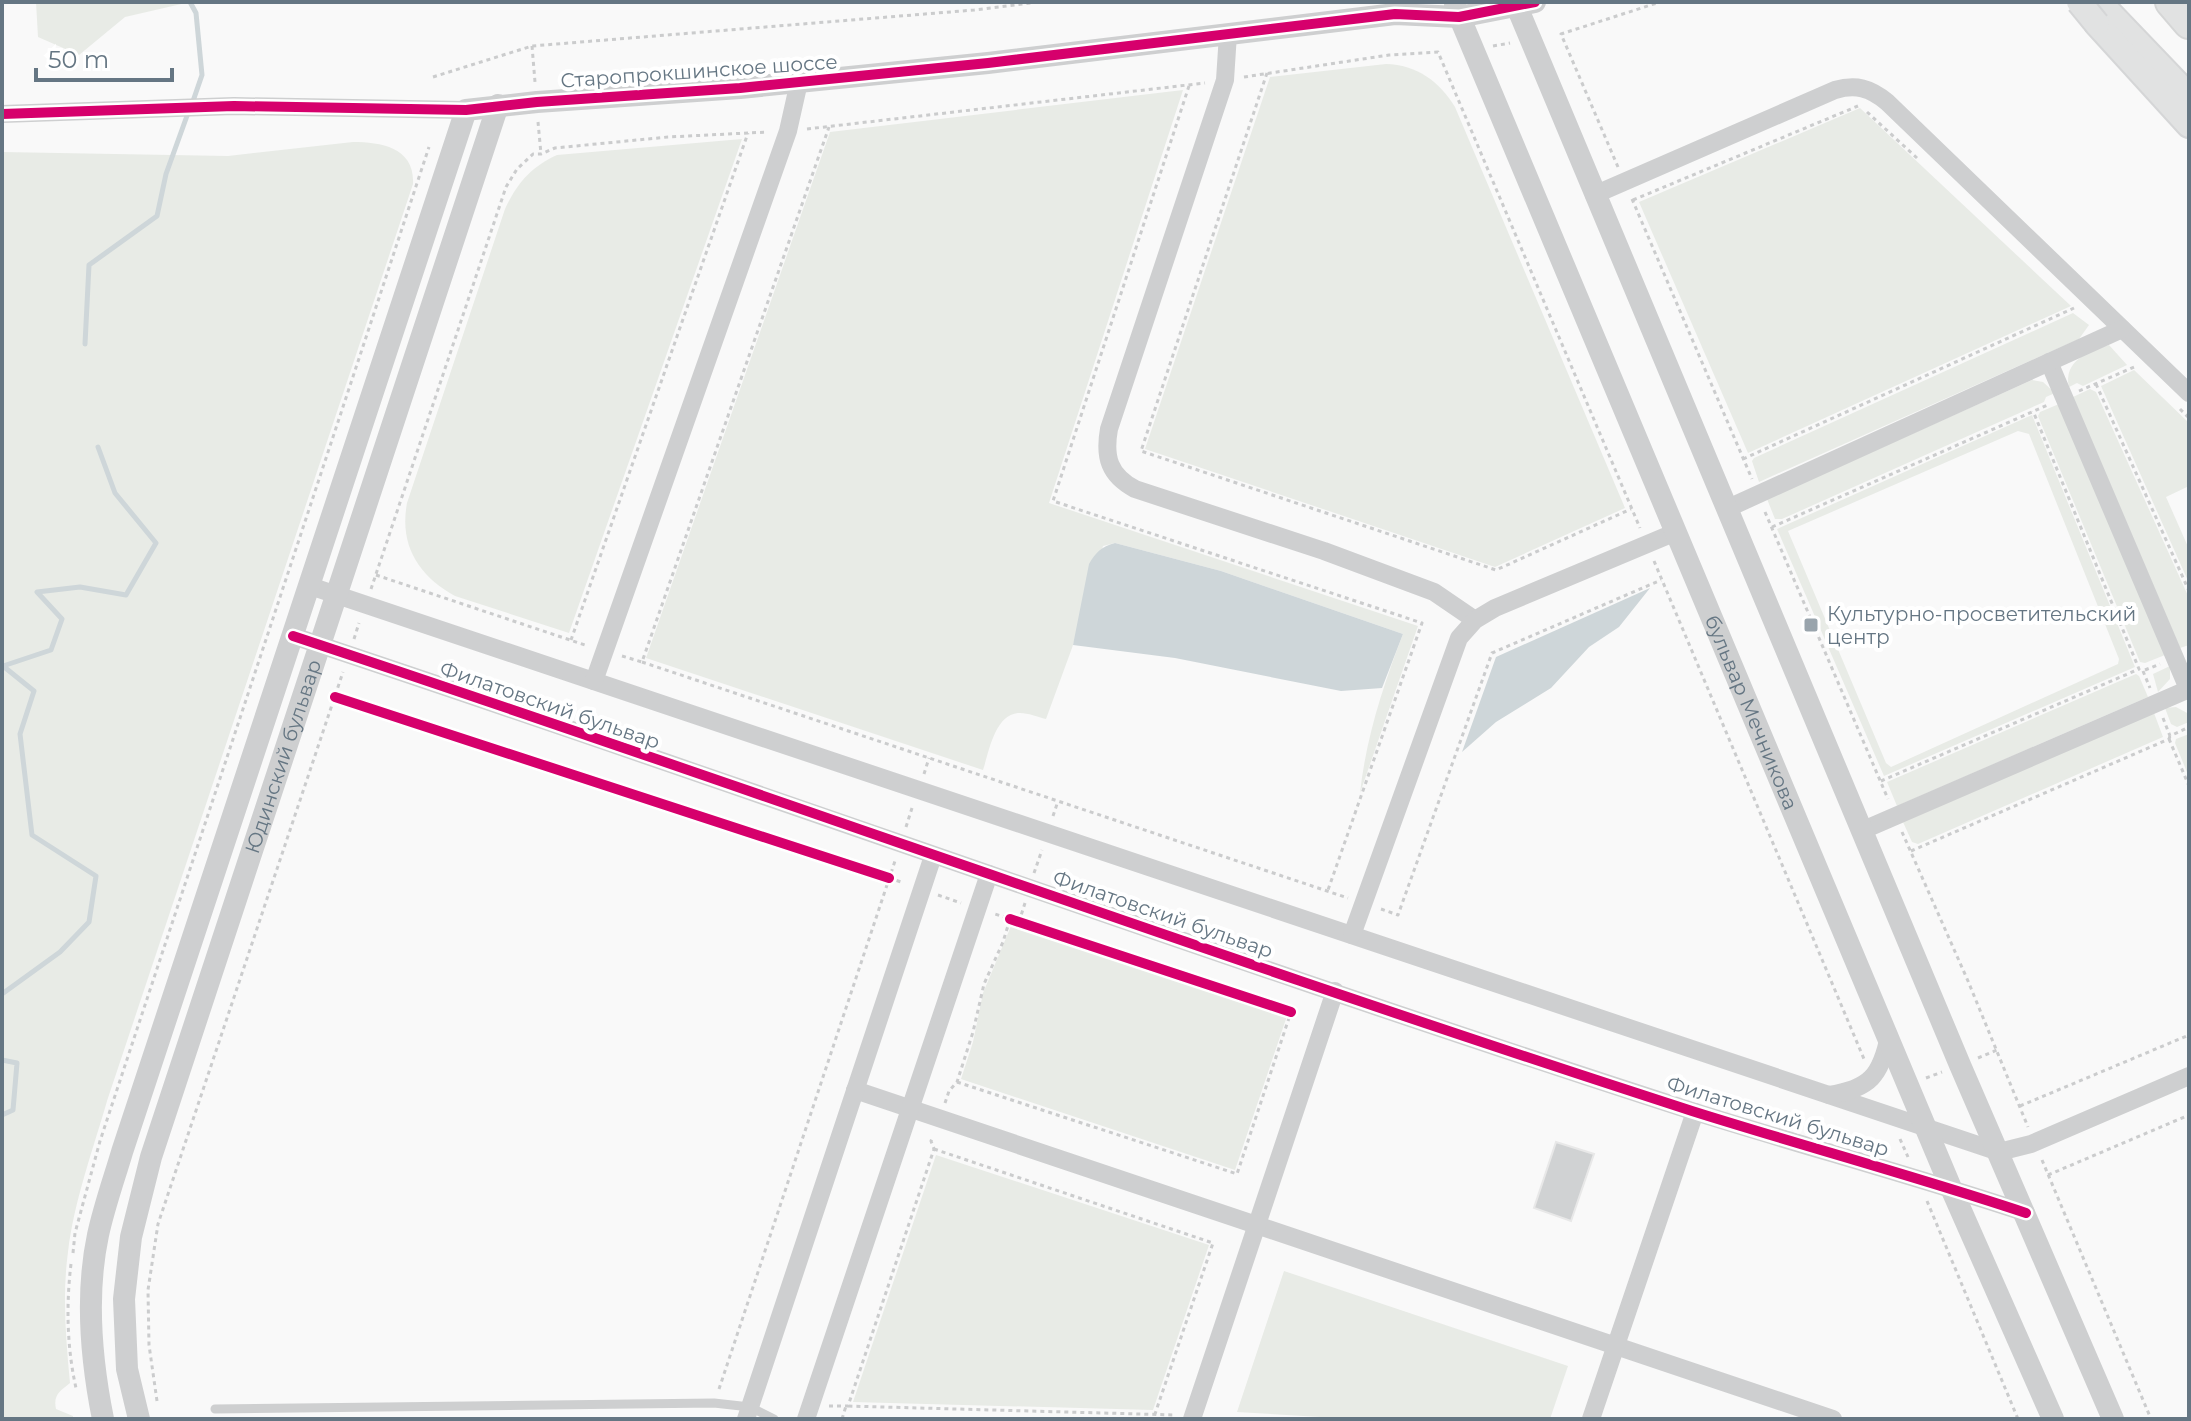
<svg xmlns="http://www.w3.org/2000/svg" width="2191" height="1421" font-family="Montserrat,sans-serif">
	<rect width="100%" height="100%" fill="#f9f9f9"/>
	<g fill="#e8ebe6" fill-rule="evenodd">
		<path d="M36,2H190L125,17L79,55L38,37Z"/>
		<path d="M1386,64C1417,65 1439,81 1455,107L1625,508L1495,567L1145,449L1270,77Z"/>
		<path d="M1183,90L1049,503L1418,626L1360,793C1366,738 1383,686 1403,634L1221,571L1115,543L1103,546L1072,648L1046,719C1038,717 1028,713 1020,713C995,713 989,752 983,770L646,658L830,132Z"/>
		<path d="M1860,108L2071,306L1748,453L1639,202Z"/>
		<path d="M742,139L569,633L455,596C419,576 399,546 407,503L505,209C517,183 531,167 557,155Z"/>
		<path d="M353,142C382,142 415,148 413,184L107,1101C93,1150 74,1201 68,1252C62,1296 66,1340 70,1383C60,1391 53,1395 56,1409L73,1416V1419H2V152L228,156Z"/>
		<path d="M2073,313L2089,325L2079,339L1759,482L1752,461L1754,458Z"/>
		<path d="M2109,345L2127,365L2083,386L2077,383L2069,387C2063,361 2089,351 2109,345Z"/>
		<path d="M2134,370L2189,423V486L2166,497L2189,549V583L2101,386Z"/>
		<path d="M2032,380L2043,382L2055,393L2046,397L2044,402L1782,519H1775L1767,499Z"/>
		<path d="M2090,389L2096,392L2189,598V645L2180,648L2073,397Z"/>
		<path d="M2059,404L2165,655L2145,663L2140,662L2038,416L2040,412Z"/>
		<path d="M2032,415L2135,667L1884,776L1777,529ZM2018,431L2029,434L2119,659L2118,664L1891,767L1886,763L1788,531Z"/>
		<path d="M2170,666V679L2158,692L2153,674Z"/>
		<path d="M2136,674L2139,676L2148,697L1897,806L1887,782Z"/>
		<path d="M2176,707L2189,714V722L2177,727L2171,724L2165,708Z"/>
		<path d="M2154,713L2163,737L1918,844L1912,842L1903,822Z"/>
		<path d="M2189,734V777L2175,743L2176,739Z"/>
		<path d="M1011,926L1287,1016L1235,1170L961,1079L973,1042L983,993Z"/>
		<path d="M936,1155L1209,1245L1153,1410L853,1402Z"/>
		<path d="M1284,1271L1568,1366L1550,1419H1353L1237,1412Z"/>
	</g>
	<g fill="#ced6d9">
		<path d="M1115,543L1221,571L1403,634L1382,688L1341,691L1175,658L1073,645L1089,564C1096,552 1101,547 1115,543Z"/>
		<path d="M1650,588L1619,627L1589,647L1551,688L1496,722L1462,752L1496,657Z"/>
	</g>
	<g fill="none" stroke-linecap="round" stroke-linejoin="round">
		<g stroke="#ced6d9" stroke-width="5">
			<path d="M190,2L196,13L202,75L192,104"/>
			<path d="M85,344L89,265L157,216L166,174L188,113"/>
			<path d="M2,994L60,952L89,922L96,876L32,835L20,734L34,691L3,666L51,650L62,619L37,592L80,587L126,595L156,543L115,493L98,447"/>
			<path d="M2,1060L17,1063L13,1110L2,1115"/>
		</g>
	</g>
	<path fill="#d0d2d3" stroke="#e8e8e8" stroke-width="2" d="M1556,1142L1594,1154L1571,1221L1534,1208Z"/>
	<g fill="none" stroke-linecap="round" stroke-linejoin="round">
		<g stroke="#d5d6d7" stroke-width="28">
			<g id="secondary">
				<path d="M2099,2L2189,96"/>
				<path d="M2097,24L2189,125"/>
			</g>
		</g>
		<g stroke="#d5d6d6" stroke-width="34">
			<path id="trunk" d="M2171,2L2189,23"/>
		</g>
		<g stroke="#cbcccd" stroke-width="3" stroke-dasharray="4 4" stroke-linecap="butt">
			<path d="M532,46L535,82"/>
			<path d="M1493,46L1510,43"/>
			<path d="M1267,73L1141,451L1496,570L1631,509"/>
			<path d="M433,77L532,46L974,10L1039,2"/>
			<path d="M1244,77L1389,55L1438,52L1640,528"/>
			<path d="M1189,86L1053,501L1422,623L1328,890"/>
			<path d="M1867,112L1917,158"/>
			<path d="M538,122L541,154"/>
			<path d="M807,129L1205,83"/>
			<path d="M1618,167L1561,34L1660,2"/>
			<path d="M1632,199L1752,479"/>
			<path d="M1633,200L1858,106"/>
			<path d="M2096,384L2189,591"/>
			<path d="M2079,391L2134,367"/>
			<path d="M2180,409L2189,418"/>
			<path d="M1743,459L2074,308"/>
			<path d="M1765,512L1888,799"/>
			<path d="M1772,527L2050,404"/>
			<path d="M1654,561L1864,1059"/>
			<path d="M376,575L588,646"/>
			<path d="M371,589L506,187L517,169L533,154H541L555,148L668,137L768,132"/>
			<path d="M354,639L359,623"/>
			<path d="M571,640L748,133"/>
			<path d="M622,656L642,662L829,127"/>
			<path d="M642,662L1348,898"/>
			<path d="M2145,670L2160,664"/>
			<path d="M2143,671L2150,688"/>
			<path d="M2163,718L2170,736L2189,727"/>
			<path d="M2169,739L2189,786"/>
			<path d="M924,774L929,758"/>
			<path d="M1881,781L2139,669L2033,411"/>
			<path d="M1053,816L1058,801"/>
			<path d="M906,827L912,808"/>
			<path d="M1902,832L1968,981L2028,1127"/>
			<path d="M1911,851L2169,739L2170,736"/>
			<path d="M1034,873L1042,850"/>
			<path d="M889,878L904,883"/>
			<path d="M938,895L961,903"/>
			<path d="M1381,909L1398,915L1492,653L1661,580"/>
			<path d="M1019,922L1025,903"/>
			<path d="M1978,1058L1997,1050"/>
			<path d="M1926,1078L1942,1072"/>
			<path d="M957,1082L1237,1174L1291,1012"/>
			<path d="M945,1103L949,1091L957,1082L973,1032L984,984L1003,942L1010,919L995,914"/>
			<path d="M2020,1106L2189,1035"/>
			<path d="M1900,1139L1908,1157"/>
			<path d="M934,1149L1213,1243L1155,1414"/>
			<path d="M2042,1160L2151,1419"/>
			<path d="M2048,1175L2189,1115"/>
			<path d="M1927,1201L2018,1419"/>
			<path d="M73,1253L75,1233L100,1141L429,147"/>
			<path d="M71,1264C66,1305 67,1348 76,1388"/>
			<path d="M719,1389L895,861"/>
			<path d="M157,1401L149,1345L148,1290L158,1224L343,672"/>
			<path d="M829,1406H848L934,1149L931,1141L933,1136"/>
			<path d="M842,1419L846,1406L1176,1415"/>
		</g>
		<path stroke="#cecfd0" stroke-width="9" d="M215,1409L714,1403L750,1407L774,1419"/>
		<g stroke="#cecfd0" stroke-width="18">
			<path d="M1228,34L1225,80L1109,429C1104,457 1109,475 1135,489L1324,551L1434,592L1475,620"/>
			<path d="M2,114L234,106L466,110"/>
			<path d="M1594,195L1835,90C1856,84 1870,88 1887,102L2189,393"/>
			<path d="M2049,362L2189,691"/>
			<path d="M1726,509L2122,329"/>
			<path d="M310,586L1999,1152L2031,1144L2189,1076"/>
			<path d="M293,636C761,791 1223,960 1692,1111C1803,1146 1915,1176 2026,1213"/>
			<path d="M594,681L788,131L799,82"/>
			<path d="M1861,831L2189,689"/>
			<path d="M1352,935L1459,638L1475,620L1495,608L1676,532"/>
			<path d="M855,1090L1833,1419"/>
			<path d="M1829,1095C1870,1089 1881,1075 1889,1036"/>
			<path d="M746,1419L933,856"/>
			<path d="M806,1419L989,874"/>
			<path d="M1192,1419L1335,991"/>
			<path d="M1591,1419L1695,1112"/>
		</g>
		<g stroke="#cecfd0" stroke-width="22">
			<path d="M1515,2L1960,1065L2113,1419"/>
			<path id="s1" d="M1455,6L1951,1188L2053,1419"/>
			<path d="M103,1419C91,1359 85,1296 98,1235C104,1207 114,1179 122,1152L466,110L537,102L740,88L988,63L1395,14L1459,17L1535,2"/>
			<path id="s2" d="M139,1419L127,1369L124,1299L131,1237L151,1157L498,105"/>
		</g>
		<use href="#secondary" stroke="#e1e2e2" stroke-width="24"/>
		<use href="#trunk" stroke="#e1e2e2" stroke-width="30"/>
		<g stroke="#d5d6d7" stroke-width="28" stroke-linecap="butt">
			<path id="secondary-bridge" d="M2079,2L2097,24"/>
		</g>
		<use href="#secondary-bridge" stroke="#e1e2e2" stroke-width="24"/>
		<g stroke="#fff" stroke-width="15">
			<g id="cycleway">
				<path d="M2,114L234,106L466,110L537,102L740,88L988,63L1395,14L1459,17L1535,2"/>
				<path d="M293,636C761,791 1223,960 1692,1111C1803,1146 1915,1176 2026,1213"/>
				<path d="M335,697L889,878"/>
				<path d="M1010,919L1291,1012"/>
			</g>
		</g>
		<use href="#cycleway" stroke="#d6006c" stroke-width="10"/>
	</g>
	<rect fill="#99a4ac" stroke="#fff" stroke-width="3" x="1803" y="617" width="16" height="16" rx="4"/>
	<g text-anchor="middle" dominant-baseline="central" stroke-width="8" stroke-linejoin="round" paint-order="stroke">
		<g font-size="20" fill="#657683" stroke="#fff">
			<text transform="translate(699 71) rotate(-4)">Старопрокшинское шоссе</text>
			<text transform="translate(550 705) rotate(19)">Филатовский бульвар</text>
			<text stroke="none"><textPath href="#s1" startOffset="766">бульвар Мечникова</textPath></text>
			<text stroke="none"><textPath href="#s2" startOffset="688">Юдинский бульвар</textPath></text>
			<text transform="translate(1163 914) rotate(19)">Филатовский бульвар</text>
			<text transform="translate(1778 1116) rotate(17)">Филатовский бульвар</text>
		</g>
		<g font-size="20" fill="#657683" stroke="#fff" text-anchor="start">
			<text x="1827" y="614">Культурно-просветительский<tspan x="1827" dy="23">центр</tspan></text>
		</g>
	</g>
	<rect width="2191" height="1421" fill="none" stroke="#657683" stroke-width="8"/>
	<path d="M36 68v12h136v-12" fill="none" stroke="#657683" stroke-width="4"/>
	<text x="48" y="68" font-size="24" fill="#657683" stroke="#ffffff" stroke-width="6" paint-order="stroke">50 m</text>
</svg>
